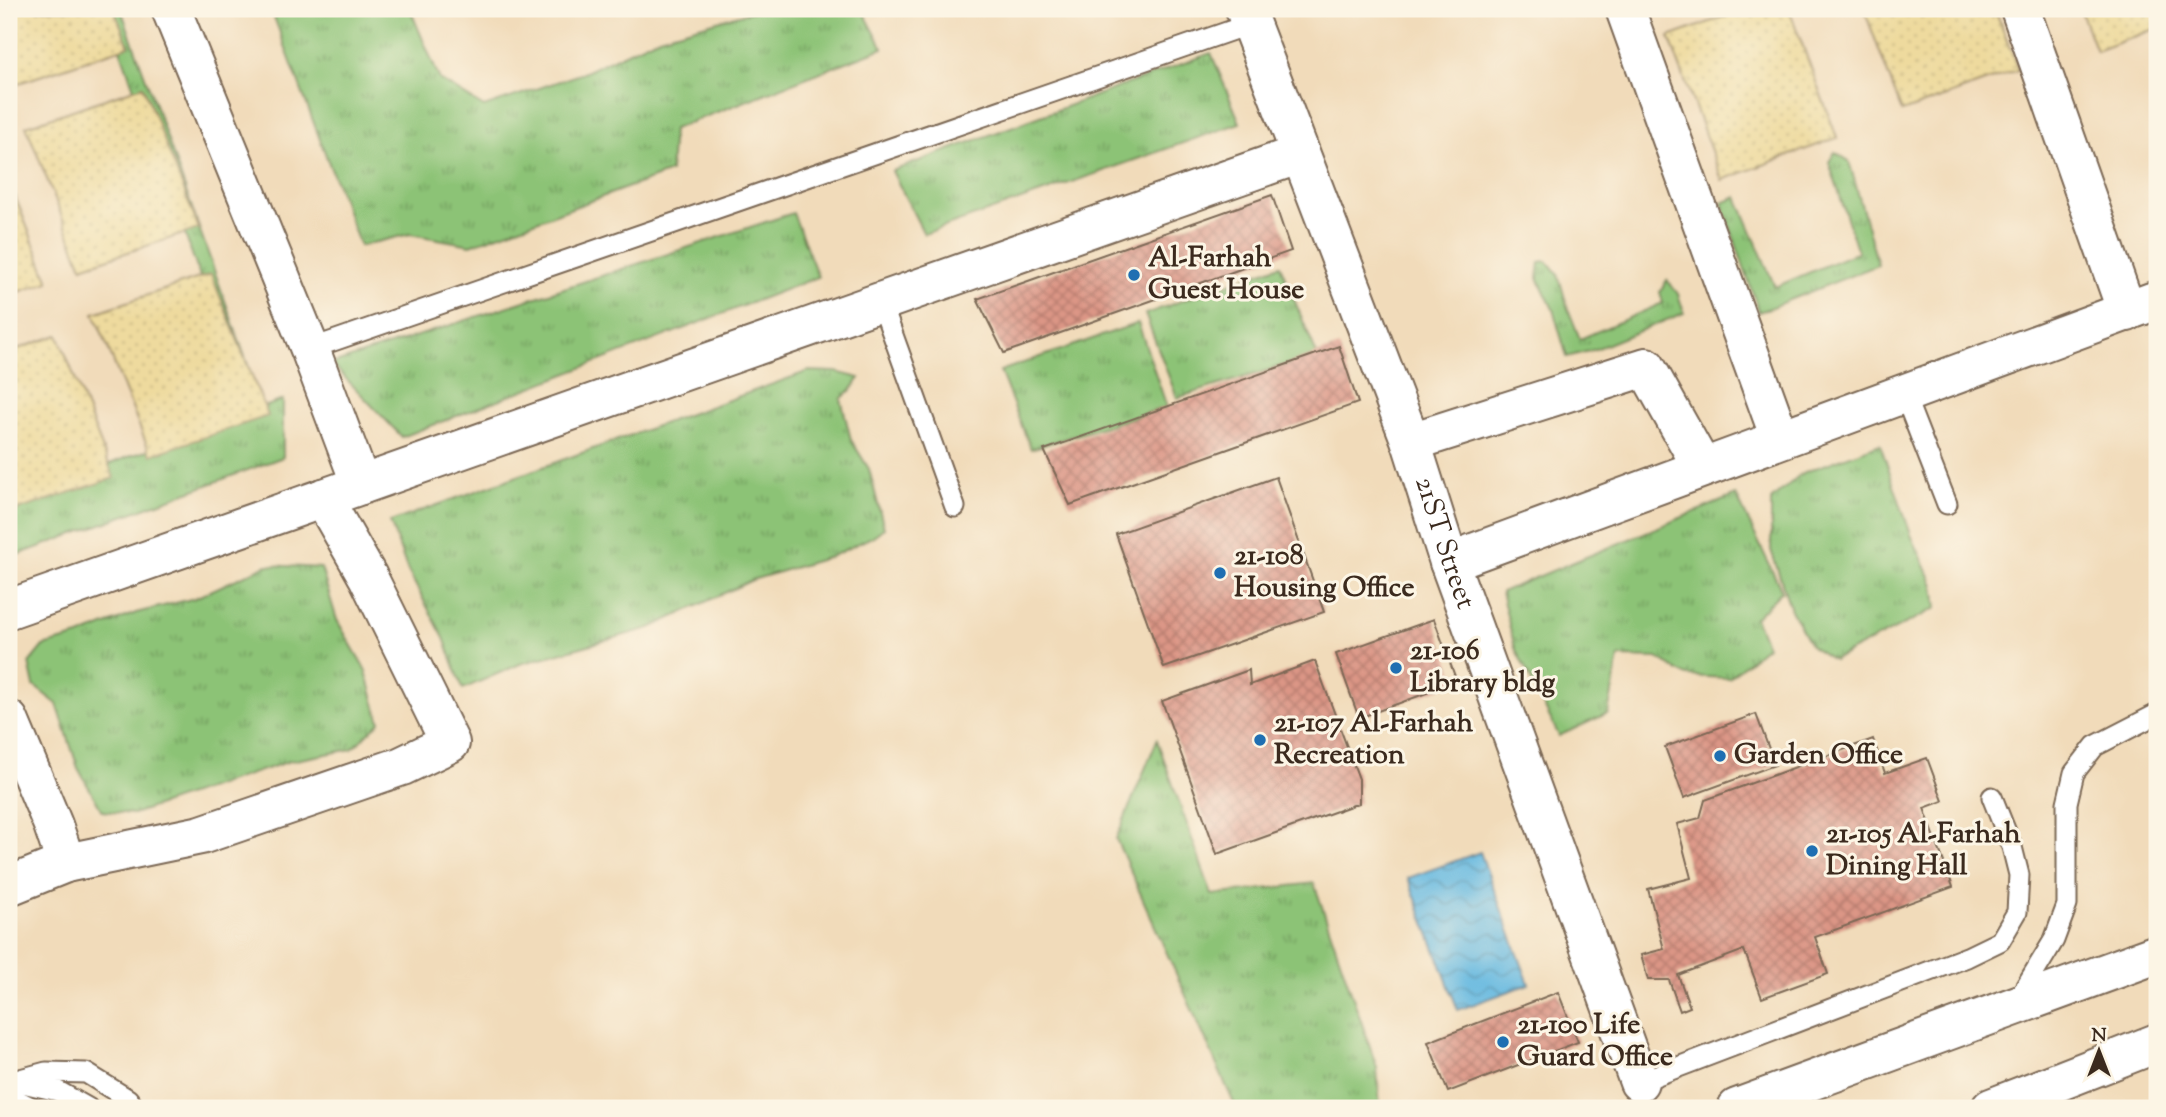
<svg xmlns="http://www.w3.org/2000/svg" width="2166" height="1117" font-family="'Sorts Mill Goudy',serif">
	<defs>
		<pattern id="grass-tufts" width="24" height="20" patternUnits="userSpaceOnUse" patternTransform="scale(1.75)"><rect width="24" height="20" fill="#8cc376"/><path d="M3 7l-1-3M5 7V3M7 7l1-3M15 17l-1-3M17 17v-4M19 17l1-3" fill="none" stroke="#749f60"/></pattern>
		<pattern id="sand-dots" width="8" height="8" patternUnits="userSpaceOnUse" patternTransform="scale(1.75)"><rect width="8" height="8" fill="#eeda9e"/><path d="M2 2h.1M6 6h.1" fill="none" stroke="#cdbb88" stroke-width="1.8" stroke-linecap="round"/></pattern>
		<pattern id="water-waves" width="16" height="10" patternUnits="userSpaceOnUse" patternTransform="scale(1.75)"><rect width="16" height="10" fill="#64b8e0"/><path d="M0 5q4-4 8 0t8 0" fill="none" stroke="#5496b5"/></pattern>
		<pattern id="building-cross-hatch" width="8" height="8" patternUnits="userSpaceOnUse" patternTransform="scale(1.75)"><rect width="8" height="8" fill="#dc9686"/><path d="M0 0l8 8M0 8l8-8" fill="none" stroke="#b47b6d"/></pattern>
	</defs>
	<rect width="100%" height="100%" fill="#fcf5e5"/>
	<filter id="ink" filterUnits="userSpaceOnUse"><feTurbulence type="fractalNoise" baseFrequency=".0143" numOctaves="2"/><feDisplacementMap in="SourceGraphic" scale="14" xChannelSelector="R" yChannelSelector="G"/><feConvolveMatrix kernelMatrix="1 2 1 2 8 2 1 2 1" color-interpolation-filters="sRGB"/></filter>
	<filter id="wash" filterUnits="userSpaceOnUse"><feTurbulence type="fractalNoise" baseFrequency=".00686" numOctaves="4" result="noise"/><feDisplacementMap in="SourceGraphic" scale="28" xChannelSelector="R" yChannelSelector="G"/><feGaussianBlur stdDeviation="1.57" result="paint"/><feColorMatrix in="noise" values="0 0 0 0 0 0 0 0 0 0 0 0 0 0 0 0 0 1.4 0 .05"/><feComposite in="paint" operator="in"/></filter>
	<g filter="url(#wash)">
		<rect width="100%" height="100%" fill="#f1dbba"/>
		<g fill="url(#grass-tufts)" stroke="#64764a" stroke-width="2">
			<path d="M106,9H121L254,382L236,394L200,277Z"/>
			<path d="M271,9H410L440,80L484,107L583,73L659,37L761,9H862L883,48L673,129L670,172L471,245L410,234L360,246Z"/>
			<path d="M1211,53L1240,123L924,234L892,171Z"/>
			<path d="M1835,152L1849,161L1878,265L1759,312L1722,203L1737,197L1775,287L1858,252L1829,162Z"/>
			<path d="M793,213L818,277L402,437L332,364Z"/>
			<path d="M1547,261L1558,274L1567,306L1580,339L1663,303L1660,292L1667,280L1678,294L1684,313L1593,350L1567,357L1553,309L1538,278L1540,262Z"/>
			<path d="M1280,265L1317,355L1177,398L1145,314Z"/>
			<path d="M1138,323L1167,407L1031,449L1000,371Z"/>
			<path d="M809,371L836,372L860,378L852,389L841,399L851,440L869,469L884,528L872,537L830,557L752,580L650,628L520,664L463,689L444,638L408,571L390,522Z"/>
			<path d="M283,400V457L9,558V501Z"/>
			<path d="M1880,444L1911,535L1934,585L1937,608L1833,660L1811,646L1791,610L1771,550V500L1802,473Z"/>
			<path d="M1736,495L1782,591L1755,618L1767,646L1729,678L1687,676L1657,658L1619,657L1608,713L1559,736L1515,648L1501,592Z"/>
			<path d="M267,565L321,568L337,620L366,671L380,722L352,749L290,761L133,814L102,811L78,768L57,704L34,686L29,663L43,646L79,636L136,613L195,598Z"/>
			<path d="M1157,740L1212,895L1314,883L1377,1068L1380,1108H1236L1116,839Z"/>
		</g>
		<g fill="url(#sand-dots)" stroke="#94825e" stroke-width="2">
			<path d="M9,9H114L129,46L13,85L9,75Z"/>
			<path d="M1745,9H1789L1837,138L1722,180L1669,37Z"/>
			<path d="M1864,9H1995L2018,70L1902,112Z"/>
			<path d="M2080,9H2157V28L2096,51Z"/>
			<path d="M143,86L199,229L82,267L26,126Z"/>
			<path d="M9,181L49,282L9,295Z"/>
			<path d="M211,274L268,416L151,455L94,313Z"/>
			<path d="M58,335L114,478L9,513V352Z"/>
		</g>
		<path fill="url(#water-waves)" stroke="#50717f" stroke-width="2" d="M1480,852L1529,984L1458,1010L1408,878Z"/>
		<g id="blocks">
			<g fill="url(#building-cross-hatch)">
				<path d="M1272,195L1291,251L1004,353L977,299Z"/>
				<path d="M1339,346L1358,403L1070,505L1044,450Z"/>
				<path d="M1276,477L1324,612L1164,668L1116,534Z"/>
				<path d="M1434,619L1457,682L1359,718L1336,654Z"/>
				<path d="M1315,661L1359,779V803L1217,854L1162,701L1249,670L1250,685Z"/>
				<path d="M1756,714L1775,765L1684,798L1665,747Z"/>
				<path d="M1873,739L1885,773L1927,758L1943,801L1924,808L1953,887L1815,937L1828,974L1762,998L1744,950L1678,975L1690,1007L1680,1011L1669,980H1648L1641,955L1664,949L1648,889L1691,878L1677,824L1700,818L1705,800Z"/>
				<path d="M1558,992L1578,1042L1448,1092L1428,1042Z"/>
			</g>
		</g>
	</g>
	<g filter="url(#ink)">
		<use href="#blocks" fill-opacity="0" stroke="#7b6855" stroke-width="2"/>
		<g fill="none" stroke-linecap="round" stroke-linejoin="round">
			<g stroke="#7b6855" stroke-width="23">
				<g id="service">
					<path d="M881,302L955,507"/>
					<path d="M310,349L1250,24"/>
					<path d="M1904,394L1947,504"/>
					<path d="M2017,1001L2054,940L2067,905V803L2074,773L2095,746L2157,714"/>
					<path d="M14,1081L58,1091L88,1108"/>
					<path d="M9,1082L46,1072L86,1073L128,1099L135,1108"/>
					<path d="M1639,1082L1967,957L2000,941L2017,912L2019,875L2012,847L1992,797"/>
					<path d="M9,1096L33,1108"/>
				</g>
			</g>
			<g stroke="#7b6855" stroke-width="42">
				<g id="minor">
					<path d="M171,9L310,349L361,485"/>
					<path id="s1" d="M1245,9L1411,442L1449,562L1639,1082"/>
					<path d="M1625,9L1780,438"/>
					<path d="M2020,9L2127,312"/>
					<path d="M1411,442L1646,367L1702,467"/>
					<path d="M1449,562L2157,300"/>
					<path d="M9,609L1300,154"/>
					<path d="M9,720L53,825L66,863"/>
					<path d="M9,886L66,863L201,835L402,766L450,743L368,577L323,498"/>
				</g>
			</g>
			<g stroke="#7b6855" stroke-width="42">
				<g id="tertiary">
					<path d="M1737,1108L2157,954"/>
					<path d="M1991,1108L2157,1043"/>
				</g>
			</g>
			<use href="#service" stroke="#fff" stroke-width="19"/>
			<use href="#minor" stroke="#fff" stroke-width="38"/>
			<use href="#tertiary" stroke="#fff" stroke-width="38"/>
		</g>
	</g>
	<g fill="#1f6fb2" stroke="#fcf5e5" stroke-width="2.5">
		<circle cx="1134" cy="275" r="7"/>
		<circle cx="1220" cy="573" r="7"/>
		<circle cx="1396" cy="668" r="7"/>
		<circle cx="1260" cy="740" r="7"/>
		<circle cx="1720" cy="756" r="7"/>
		<circle cx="1812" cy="851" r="7"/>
		<circle cx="1503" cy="1042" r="7"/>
	</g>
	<g text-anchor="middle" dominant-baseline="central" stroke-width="6" stroke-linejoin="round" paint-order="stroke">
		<g font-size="28" font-weight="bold" fill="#3b2a1e" stroke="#fcf5e5" text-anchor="start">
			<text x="1148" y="259">Al-Farhah<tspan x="1148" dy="32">Guest House</tspan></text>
			<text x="1234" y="557">21-108<tspan x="1234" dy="32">Housing Office</tspan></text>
			<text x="1410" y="652">21-106<tspan x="1410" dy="32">Library bldg</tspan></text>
			<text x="1274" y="724">21-107 Al-Farhah<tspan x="1274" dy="32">Recreation</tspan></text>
			<text x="1734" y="756">Garden Office</text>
			<text x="1826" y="835">21-105 Al-Farhah<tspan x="1826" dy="32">Dining Hall</tspan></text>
			<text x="1517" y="1026">21-100 Life<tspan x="1517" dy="32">Guard Office</tspan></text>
		</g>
		<g font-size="28" fill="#3b2a1e" stroke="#fcf5e5">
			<text stroke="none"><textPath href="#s1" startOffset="570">21ST Street</textPath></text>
		</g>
	</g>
	<rect width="2166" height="1117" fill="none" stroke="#fcf5e5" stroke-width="35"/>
	<g transform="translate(2099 1051)" stroke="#fcf5e5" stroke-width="5" paint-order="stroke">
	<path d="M0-5L12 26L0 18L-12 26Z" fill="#3b2a1e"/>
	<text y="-10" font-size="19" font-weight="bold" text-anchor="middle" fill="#3b2a1e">N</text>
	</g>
</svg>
